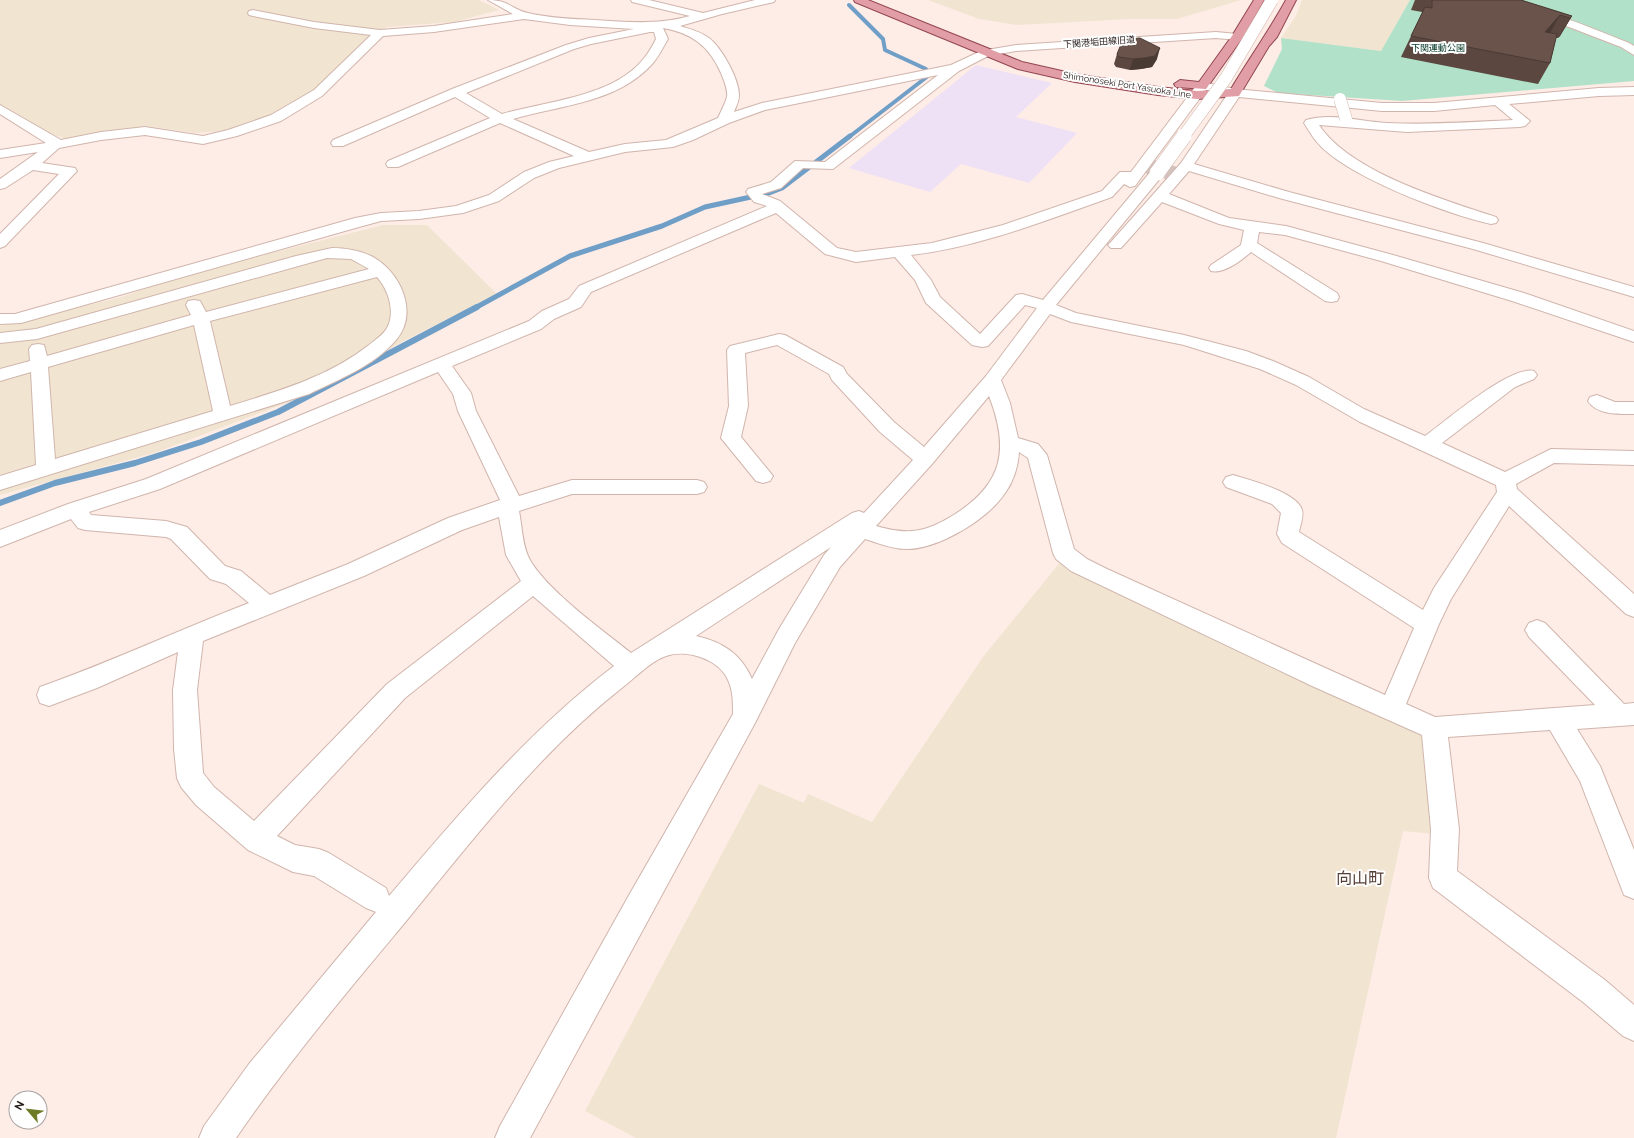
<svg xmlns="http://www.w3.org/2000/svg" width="1634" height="1138" font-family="Raleway,'Noto Sans JP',sans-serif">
	<rect width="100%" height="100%" fill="#feece6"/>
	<path fill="#efe1f5" d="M976,65L1052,83L1016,117L1077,133L1029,183L961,164L930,192L849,168Z"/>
	<g fill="#f1e5d1">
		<path d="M0,0H479L499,10L454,22L386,27L352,62L287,110L226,131L195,133L146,126L104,132L72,141L26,125L0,109Z"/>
		<path d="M928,0H1241L1177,19H1129L1017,25L979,19Z"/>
		<path d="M1302,0H1410L1381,51L1281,38L1296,16Z"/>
		<path d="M383,225H427L497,294L404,341L305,396L157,452L0,495V326L122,297L180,276Z"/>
		<path d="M1062,560L1431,736L1435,834L1403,831L1336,1138H636L585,1111L759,784L804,803L808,794L872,822L983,657Z"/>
	</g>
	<path fill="#b2e1c9" d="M1410,0H1634V81L1402,101L1278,93L1264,86L1282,49L1281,38L1381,51Z"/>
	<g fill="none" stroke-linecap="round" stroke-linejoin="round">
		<g stroke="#6f9ec7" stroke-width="4">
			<path d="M849,5L883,39L885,50L926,69"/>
			<path d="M849,137L928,76"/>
		</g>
		<path stroke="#6f9ec7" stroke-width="5" d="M475,308L570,256L662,226L705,207L769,193L782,188L850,136"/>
		<path stroke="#6f9ec7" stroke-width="6" d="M0,503L55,483L135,463L201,442L278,412L477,307"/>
		<path stroke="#d3c2bd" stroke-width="15" stroke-dasharray="15 8" stroke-linecap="butt" d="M1144,165L1178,175"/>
		<g stroke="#d0b5ac" stroke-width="2">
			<g id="minor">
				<path d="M488,0C509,0 511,9 528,13C549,18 573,19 595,20C627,22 659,25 690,16L632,2L631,0H649L703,13L755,0H775L774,2L722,14L680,26C690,29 701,32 709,38C722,48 739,79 739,95C739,101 736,107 734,112L762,103L951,65L981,51L1016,45L1216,32L1237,34L1243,37L1237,40L1216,38L1016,51L988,56L959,71L833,169L803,168L781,188L762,194L780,201L837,248L856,252L932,243L1003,225L1102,191L1120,172H1131L1198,83L1202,82L1235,89L1382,103H1434L1599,88L1634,87V95L1599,96L1509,104L1530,121L1525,126L1520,127L1407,132L1319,125C1350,172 1444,200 1496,217L1498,220L1496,223L1491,224C1447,214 1344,176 1316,141C1312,136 1308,129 1304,123L1306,120C1332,112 1361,122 1388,123C1430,125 1471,122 1513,120L1495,105L1434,111H1382L1239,97L1194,164L1289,192L1483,243L1634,287V297L1473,249L1279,198L1189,171L1169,194L1229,218L1286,226L1393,255L1524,293L1634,331V342L1512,301L1381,261L1285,235L1259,232L1257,243L1337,293L1339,297L1337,301L1331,302L1325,301L1251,252C1242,260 1224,274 1211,271L1209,268L1211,265L1241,245L1244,230L1219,224L1162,202L1121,248H1111L1108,245L1111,242L1181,163L1227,95L1206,90L1135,186L1130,187L1124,184L1112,197C1047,220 980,247 911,255L931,280L940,297L980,334L1016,295L1022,294L1043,300L1152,170H1162L1164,173L1162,176L1056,305L1076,313L1184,335L1246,351L1273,361L1309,377L1364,409L1425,436C1446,421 1510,365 1534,371L1537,375L1534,379L1515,387L1442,443L1505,472L1551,449L1634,451V465L1554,463L1516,484L1517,489L1634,594V617L1626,614L1509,506L1451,599L1439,624L1406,704L1435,717L1595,705L1529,637L1525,630L1529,623L1537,620L1545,623L1624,704L1634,703V725L1577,729L1600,766L1634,850V899L1624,895L1580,781L1550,730L1448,737L1459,829L1457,871L1605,980L1634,1005V1041L1623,1036L1583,1002L1433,888L1429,878L1431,829L1422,735L1312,686L1071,571L1056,559L1053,553L1028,458L1019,452C1018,470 1011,488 998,502C979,524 936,549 907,549C892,549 878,543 865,539L840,567L795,643L755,723L530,1138H495L500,1126L628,897L733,714C733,703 733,690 728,680C719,659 687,649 666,656C651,661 636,677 623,687C539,753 474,838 407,920C348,991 288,1062 236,1138H199L204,1126L249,1064L376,912L366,908L314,876L293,872L248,850L196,805L181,787L177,778L174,749L173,690L178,652L97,688L49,706L40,703L37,695L40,687C111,662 179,630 249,603L226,584L210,579L171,539L166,537L85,530L78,528L71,519L0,547V530L68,504L146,479L529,321L542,311L569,299L579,286L767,206L754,202L746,192L748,189L771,182L795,161L825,162L938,75L765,110L729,123L693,140L673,147L625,152L559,168L534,178L499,201L463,213L419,219L381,221L359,227L21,323L0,324V314H15L355,218L381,213L419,211L456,206L489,195L524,172L549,162L574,156L500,123L398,167H388L386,164L388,161L490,118L455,97L343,146H333L331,143L333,140L452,89L566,45L589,38L634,29L570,25L524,19L434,32L383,36L322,96L281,121L237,136L203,144L145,135L101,140L59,148L42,163L75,168L77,171L5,246L0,248V234L59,174L33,170L5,188L0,189V179L38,152L0,158V150L46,143L0,114V105L61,140L101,132L145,127L203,136L228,130L271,115L314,90L371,35L314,28L253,16L249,15L248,13L249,11L253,10L314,22L380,30L434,26L513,14ZM663,28C692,33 709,46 721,73C724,81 728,89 727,97C725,104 721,111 718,118L666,140L625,144L589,152L513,119C561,105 618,103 653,63C659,56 663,47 668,39ZM650,32H654L656,39C653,45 649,52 645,57C615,97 547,101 502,114L466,93L574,49L591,44ZM776,213L825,254L856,262L895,257L915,280L926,303L972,345L982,347L988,346L1025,305L1037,308L986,376L924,447L894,422L847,374L843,367L785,335L779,334L730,346L727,350L729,406L721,438L756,481L763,483L770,481L773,476L741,437L748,406L745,353L777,345L829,374L832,380L880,432L913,460L864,513L859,511L852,513L631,653C604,631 542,587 528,556C522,542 522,526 519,511L572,494H697L704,492L707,487L704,482L697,480H572L519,496L476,411L471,393L452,366L541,329L554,319L581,307L591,292ZM1050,314L1071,322L1184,345L1260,369L1296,385L1360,422L1496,485L1497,492L1434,588L1423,610L1299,532C1300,526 1304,516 1302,510C1297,492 1249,480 1233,475L1226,477L1223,482L1226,487L1272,504L1281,513L1277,534L1282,543L1414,628L1385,695L1107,569L1087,559L1074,549L1047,455L1038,444L1018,438L1010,403L1001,380ZM438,372L453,394L458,411L500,500L448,518L348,564L270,595L241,571L225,566L187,527L166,521L91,515L89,512L160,489ZM989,396C1010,450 1003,485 952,516C924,533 908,535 876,526L932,464ZM499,517L506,555L521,581L387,684L254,821L214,787L203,773L197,690L203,641L364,576L462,530ZM831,547L824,555L779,629L752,679C741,654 723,642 696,636ZM533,596L614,666C527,732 459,814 389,896L386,888L329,853L319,849L295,845L277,836L405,698Z"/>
				<path d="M1481,0C1527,0 1586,26 1629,43L1634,46V55L1621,47L1556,22L1482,2Z"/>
				<path d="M332,248C345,248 362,251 373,257C401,273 419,313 396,340C374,366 338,380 309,394L0,490V476L36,465L31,372L0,381V369L30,361L29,349L32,345L38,344L44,345L47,356L191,315L186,305L188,301L194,300L200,301L206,312L369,269L351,259L327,258L37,339L0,343V333L36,329L296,256ZM377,277C388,289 396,312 387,328C383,335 375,340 369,345C328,377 279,391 230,406L210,321ZM194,325L213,411L55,459L48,367Z"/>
				<path d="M1597,395L1615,402H1634V414C1619,414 1597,415 1588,401L1590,397Z"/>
			</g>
		</g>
		<g stroke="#93464f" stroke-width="2">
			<g id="major">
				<path d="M854,0H868L1022,62L1075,74L1158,87L1197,91L1231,89C1249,59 1269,31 1286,0H1296L1277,37L1269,46L1239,96L1197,99L1158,95L1075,82L1018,69L855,2Z"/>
				<path d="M1254,0H1264L1243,37L1206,89L1176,87L1174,84L1180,80L1199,82L1232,36Z"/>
			</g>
		</g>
		<use href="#minor" fill="#fff" fill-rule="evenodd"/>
		<use href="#major" fill="#e29ea7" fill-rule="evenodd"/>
		<g stroke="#d0b5ac" stroke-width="13" stroke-linecap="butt">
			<g id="minor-bridge-far1">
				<path d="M1340,99L1346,119"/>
				<path d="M1183,137L1226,78L1272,0"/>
			</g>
		</g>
		<g stroke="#d0b5ac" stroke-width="16" stroke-linecap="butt">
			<path id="minor-bridge" d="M1157,173L1184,136"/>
		</g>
		<use href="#minor-bridge-far1" stroke="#fff" stroke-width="12"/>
		<use href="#minor-bridge" stroke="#fff" stroke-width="15"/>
	</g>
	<g fill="#5b4740">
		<path d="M1415,0H1521L1572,16L1560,36L1558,38H1556L1550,63L1538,84L1401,57L1422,13V12L1411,10Z"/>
		<path d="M1127,39L1157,59L1152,67L1141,69L1130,70L1116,67L1114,64L1117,54L1127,41Z"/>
	</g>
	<g fill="#4a3a34">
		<path d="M1560,15L1549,35L1545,32Z"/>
		<path d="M1572,16L1560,36L1558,38L1570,18Z"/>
		<path d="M1160,48L1157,59L1152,67L1141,69L1130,70L1133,59Z"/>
	</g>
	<g fill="#6a534b" stroke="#4a3a34">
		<path d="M1432,0H1521L1572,16L1570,18L1560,15L1545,32L1557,34L1550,63L1411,36L1425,7L1432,8Z"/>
		<path d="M1140,38L1160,48L1155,56L1144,58L1133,59L1119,57L1117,54L1122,42L1129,40L1127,39Z"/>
	</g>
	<g text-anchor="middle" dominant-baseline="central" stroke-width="4" stroke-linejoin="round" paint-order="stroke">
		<g font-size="9" fill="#251b18" stroke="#fefefe">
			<text transform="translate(1099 42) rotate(-4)">下関港垢田線旧道</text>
			<text transform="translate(1127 85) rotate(9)">Shimonoseki Port Yasuoka Line</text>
		</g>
		<g font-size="9" fill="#003623" stroke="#fefefe">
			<text x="1438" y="48">下関運動公園</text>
		</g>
		<g font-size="16" fill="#553f36" stroke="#fefefe">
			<text x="1360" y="878">向山町</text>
		</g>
	</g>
	<g transform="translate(28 1110) rotate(298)"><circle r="19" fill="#fefefe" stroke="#a7a3a2"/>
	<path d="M0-3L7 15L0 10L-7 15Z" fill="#6f7a26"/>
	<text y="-6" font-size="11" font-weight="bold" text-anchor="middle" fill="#251b18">N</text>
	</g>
</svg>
